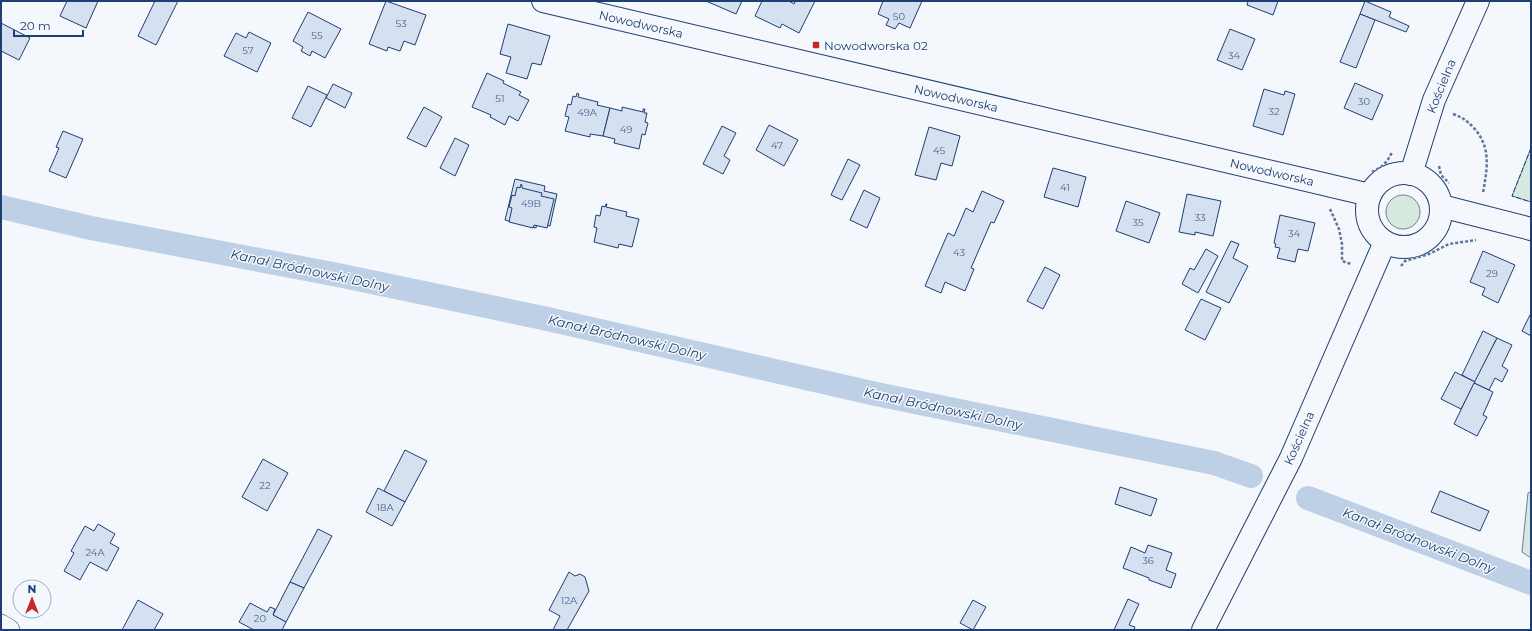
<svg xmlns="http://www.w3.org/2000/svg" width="1532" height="631" font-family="Montserrat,sans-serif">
	<rect width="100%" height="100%" fill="#f4f7fb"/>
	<g fill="#d7e8df" stroke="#687fa3">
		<path d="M1531,148V202L1512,196Z"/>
		<circle cx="1403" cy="212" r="17"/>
		<path d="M1531,492V558L1522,552L1528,493Z"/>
	</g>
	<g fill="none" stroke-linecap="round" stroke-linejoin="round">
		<g stroke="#bed0e5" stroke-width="24">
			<path d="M1,207L91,228L338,275L543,318L876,394L1214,463L1251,476"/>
			<path d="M1308,498L1531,583"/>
		</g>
	</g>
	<g fill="#d5e0f0" stroke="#1d3f73">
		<path d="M67,1H98L86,28L60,16Z"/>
		<path d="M155,1H178L156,45L138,36Z"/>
		<path d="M386,1L426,15L415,45L404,41L400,51L388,47L387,51L369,44Z"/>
		<path d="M706,1H742L736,14Z"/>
		<path d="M762,1H789L794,4L795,1H815L799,33L782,24L780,28L755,16Z"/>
		<path d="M883,1H922L910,28L899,23L895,29L886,25L889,19L878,14Z"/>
		<path d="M1248,1H1278L1273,15L1247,5Z"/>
		<path d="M1365,1L1391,12L1389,17L1409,26L1406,32L1360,14Z"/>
		<path d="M308,12L341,29L325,58L312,51L310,56L301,51L303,47L293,41Z"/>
		<path d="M1360,14L1375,20L1356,68L1340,62Z"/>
		<path d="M1,23L30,38L19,60L1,51Z"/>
		<path d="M508,24L550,36L541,65L532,63L527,79L506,73L511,57L500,54Z"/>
		<path d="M1230,29L1255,39L1242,70L1217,60Z"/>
		<path d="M249,32L271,43L257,72L224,56L236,33L246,38Z"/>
		<path d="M487,73L504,81L503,83L521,92L519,95L529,100L518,121L509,116L505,125L490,117L491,115L472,107Z"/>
		<path d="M1355,83L1383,95L1372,120L1344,108Z"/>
		<path d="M333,84L352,93L345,108L326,98Z"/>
		<path d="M308,86L327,95L311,127L292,118Z"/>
		<path d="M1264,89L1284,95L1285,91L1295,94L1283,135L1253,126Z"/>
		<path d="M577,93L579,94L578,97L598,102L597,105L610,108L603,136L590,134V137L565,131L569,117L565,116L568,104L571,105L573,96L576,97Z"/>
		<path d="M424,107L442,117L426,147L407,138Z"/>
		<path d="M622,107L643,112V109H645L644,113H647L645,122L648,123L645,135L642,134L639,149L614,143L615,139L603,136L610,108L622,111Z"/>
		<path d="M769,125L798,140L784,166L756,150Z"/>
		<path d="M722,126L736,133L724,156L730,160L723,174L703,164Z"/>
		<path d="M929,127L960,136L952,166L941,163L936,180L915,175Z"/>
		<path d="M63,131L83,139L66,178L49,171L59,148L56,147Z"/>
		<path d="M455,138L469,145L455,176L440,168Z"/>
		<path d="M848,159L860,165L842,200L831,195Z"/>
		<path d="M1053,168L1086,177L1078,207L1044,197Z"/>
		<path d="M515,179L545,186L544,191L557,194L550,226L537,222L536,228L505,220Z"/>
		<path d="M521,184L522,185V188L542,193L541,196L554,199L547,228L534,225L533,228L509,222L512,208L509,207L512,195L515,196L517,187L520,188Z"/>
		<path d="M864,190L880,198L867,228L850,220Z"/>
		<path d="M982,191L1004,201L994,223L991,222L971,268L974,269L965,291L945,282L941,293L925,286L948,233L954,236L966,208L973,212Z"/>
		<path d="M1187,194L1221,201L1213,236L1195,232V235L1179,232Z"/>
		<path d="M1126,201L1160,213L1149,243L1116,231Z"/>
		<path d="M606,204H607L606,207L627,212L626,216L639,219L632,247L619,244L618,248L594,242L597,228L594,227L596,215L600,216L602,206L605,207Z"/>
		<path d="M1280,215L1315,223L1308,251L1298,249L1295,262L1277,258L1280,248L1275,247L1276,244L1274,243Z"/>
		<path d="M1231,241L1239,244L1233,258L1248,266L1229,303L1206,292Z"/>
		<path d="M1206,249L1218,256L1198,293L1182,284L1190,268L1194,270Z"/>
		<path d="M1483,251L1515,265L1498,303L1482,295L1485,288L1470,282Z"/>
		<path d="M1045,267L1060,275L1043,309L1027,301Z"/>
		<path d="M1201,299L1221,308L1205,340L1185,330Z"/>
		<path d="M1531,313V336L1522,331Z"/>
		<path d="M1483,331L1497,338L1475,382L1462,375Z"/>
		<path d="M1497,338L1512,345L1502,366L1508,370L1502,382L1495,378L1489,390L1474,383Z"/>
		<path d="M1455,372L1475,382L1461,409L1441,399Z"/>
		<path d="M1474,383L1493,392L1483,415L1487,417L1477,436L1454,424Z"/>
		<path d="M405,450L427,461L405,502L384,491Z"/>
		<path d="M263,459L288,473L267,511L242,497Z"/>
		<path d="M1120,487L1157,499L1151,516L1115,504Z"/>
		<path d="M378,488L405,502L392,526L366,512Z"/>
		<path d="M1440,491L1489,511L1480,531L1431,512Z"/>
		<path d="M98,524L115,534L110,543L119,548L107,571L90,562L80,580L64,571L74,553L71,551L85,526L94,531Z"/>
		<path d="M318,529L332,536L304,588L290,582Z"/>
		<path d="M1148,545L1172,553L1166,570L1176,574L1171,588L1149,580V578L1123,568L1131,547L1145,553Z"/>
		<path d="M569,572L575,576L580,574L585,577L589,591L567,630H553L560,616L549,610Z"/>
		<path d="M290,582L304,588L286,622L273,615Z"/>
		<path d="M1128,599L1139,604L1129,625L1135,627L1134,630H1114Z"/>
		<path d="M138,600L163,614L154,630H122Z"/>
		<path d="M973,600L986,607L973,630L960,623Z"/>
		<path d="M250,603L267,612L270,607L275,609L273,615L286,622L282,630H254L239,622Z"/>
	</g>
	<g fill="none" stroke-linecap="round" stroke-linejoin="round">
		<g stroke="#1d3f73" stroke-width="22">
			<path id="minor" d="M1,625L9,630"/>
		</g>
		<g stroke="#1d3f73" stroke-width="24">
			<g id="tertiary">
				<path d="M1411,174L1434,100L1478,1"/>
				<path d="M1203,630L1291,458L1385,242"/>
			</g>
		</g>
		<g stroke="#1d3f73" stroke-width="24">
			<g id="secondary">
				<path d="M543,1L1370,195"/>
				<circle cx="1404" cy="210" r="37"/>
				<path d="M1441,206L1531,229"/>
			</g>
		</g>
		<g stroke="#5e769c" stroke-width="2.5" stroke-dasharray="3 2" stroke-linecap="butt">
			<path d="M1453,114C1462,117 1466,120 1473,127C1492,147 1487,169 1483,193"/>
			<path d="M1439,166L1441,175L1449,183"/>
			<path d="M1372,172C1381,168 1388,162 1392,152"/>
			<path d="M1330,209L1339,229L1342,244V261L1351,264"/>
			<path d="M1401,266L1405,261L1429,254L1449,244L1476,240"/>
		</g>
		<use href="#minor" stroke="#f4f7fb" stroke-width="21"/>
		<use href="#tertiary" stroke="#f4f7fb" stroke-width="22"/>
		<use href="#secondary" stroke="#f4f7fb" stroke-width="22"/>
		<path stroke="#1d3f73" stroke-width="1" stroke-dasharray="5 2" stroke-linecap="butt" d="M1531,148L1512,196L1531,202"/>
	</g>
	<rect fill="#c62828" stroke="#f4f7fb" stroke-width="1.5" x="812" y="41" width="8" height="8" rx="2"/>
	<g text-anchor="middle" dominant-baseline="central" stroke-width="3" stroke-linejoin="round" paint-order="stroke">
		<g font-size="10" fill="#4b6792">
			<text x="899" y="16">50</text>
			<text x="401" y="23">53</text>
			<text x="317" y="35">55</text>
			<text x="248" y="50">57</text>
			<text x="1234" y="55">34</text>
			<text x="500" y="98">51</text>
			<text x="1364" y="101">30</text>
			<text x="1274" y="111">32</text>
			<text x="587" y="112">49A</text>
			<text x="626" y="129">49</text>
			<text x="777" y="145">47</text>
			<text x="939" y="150">45</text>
			<text x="1065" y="187">41</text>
			<text x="531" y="203">49B</text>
			<text x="1200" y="217">33</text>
			<text x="1138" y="222">35</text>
			<text x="1294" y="233">34</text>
			<text x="959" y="252">43</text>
			<text x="1492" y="273">29</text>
			<text x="265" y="485">22</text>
			<text x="385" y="507">18A</text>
			<text x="95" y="552">24A</text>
			<text x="1148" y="560">36</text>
			<text x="569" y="600">12A</text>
			<text x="260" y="618">20</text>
		</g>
		<g font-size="12" fill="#1d3f73" stroke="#f4f7fb">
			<text transform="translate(641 24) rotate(13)">Nowodworska</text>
			<text transform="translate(1441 86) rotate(-68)">Kościelna</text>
			<text transform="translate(956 98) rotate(13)">Nowodworska</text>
			<text transform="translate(1272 172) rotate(13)">Nowodworska</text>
			<text transform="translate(1299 438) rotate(-66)">Kościelna</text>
		</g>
		<g font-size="12" fill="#1d3f73" stroke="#f4f7fb" text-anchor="start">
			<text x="824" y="45">Nowodworska 02</text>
		</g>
		<g font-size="13" font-style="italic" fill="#1d3f73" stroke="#f4f7fb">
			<text transform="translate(310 270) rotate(12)">Kanał Bródnowski Dolny</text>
			<text transform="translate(627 337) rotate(13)">Kanał Bródnowski Dolny</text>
			<text transform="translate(943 408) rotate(12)">Kanał Bródnowski Dolny</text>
			<text transform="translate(1419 540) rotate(21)">Kanał Bródnowski Dolny</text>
		</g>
	</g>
	<rect width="1532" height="631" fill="none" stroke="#1d3f73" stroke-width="4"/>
	<g transform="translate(32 599)"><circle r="19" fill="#f4f7fb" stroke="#9eadc5"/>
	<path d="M0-3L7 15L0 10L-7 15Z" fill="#c62828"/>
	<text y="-6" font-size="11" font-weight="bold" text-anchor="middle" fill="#1d3f73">N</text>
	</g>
	<path d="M14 30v6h69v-6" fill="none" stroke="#1d3f73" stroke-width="2"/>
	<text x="20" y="30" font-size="12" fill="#1d3f73" stroke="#f4f7fb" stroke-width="3" paint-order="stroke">20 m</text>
</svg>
